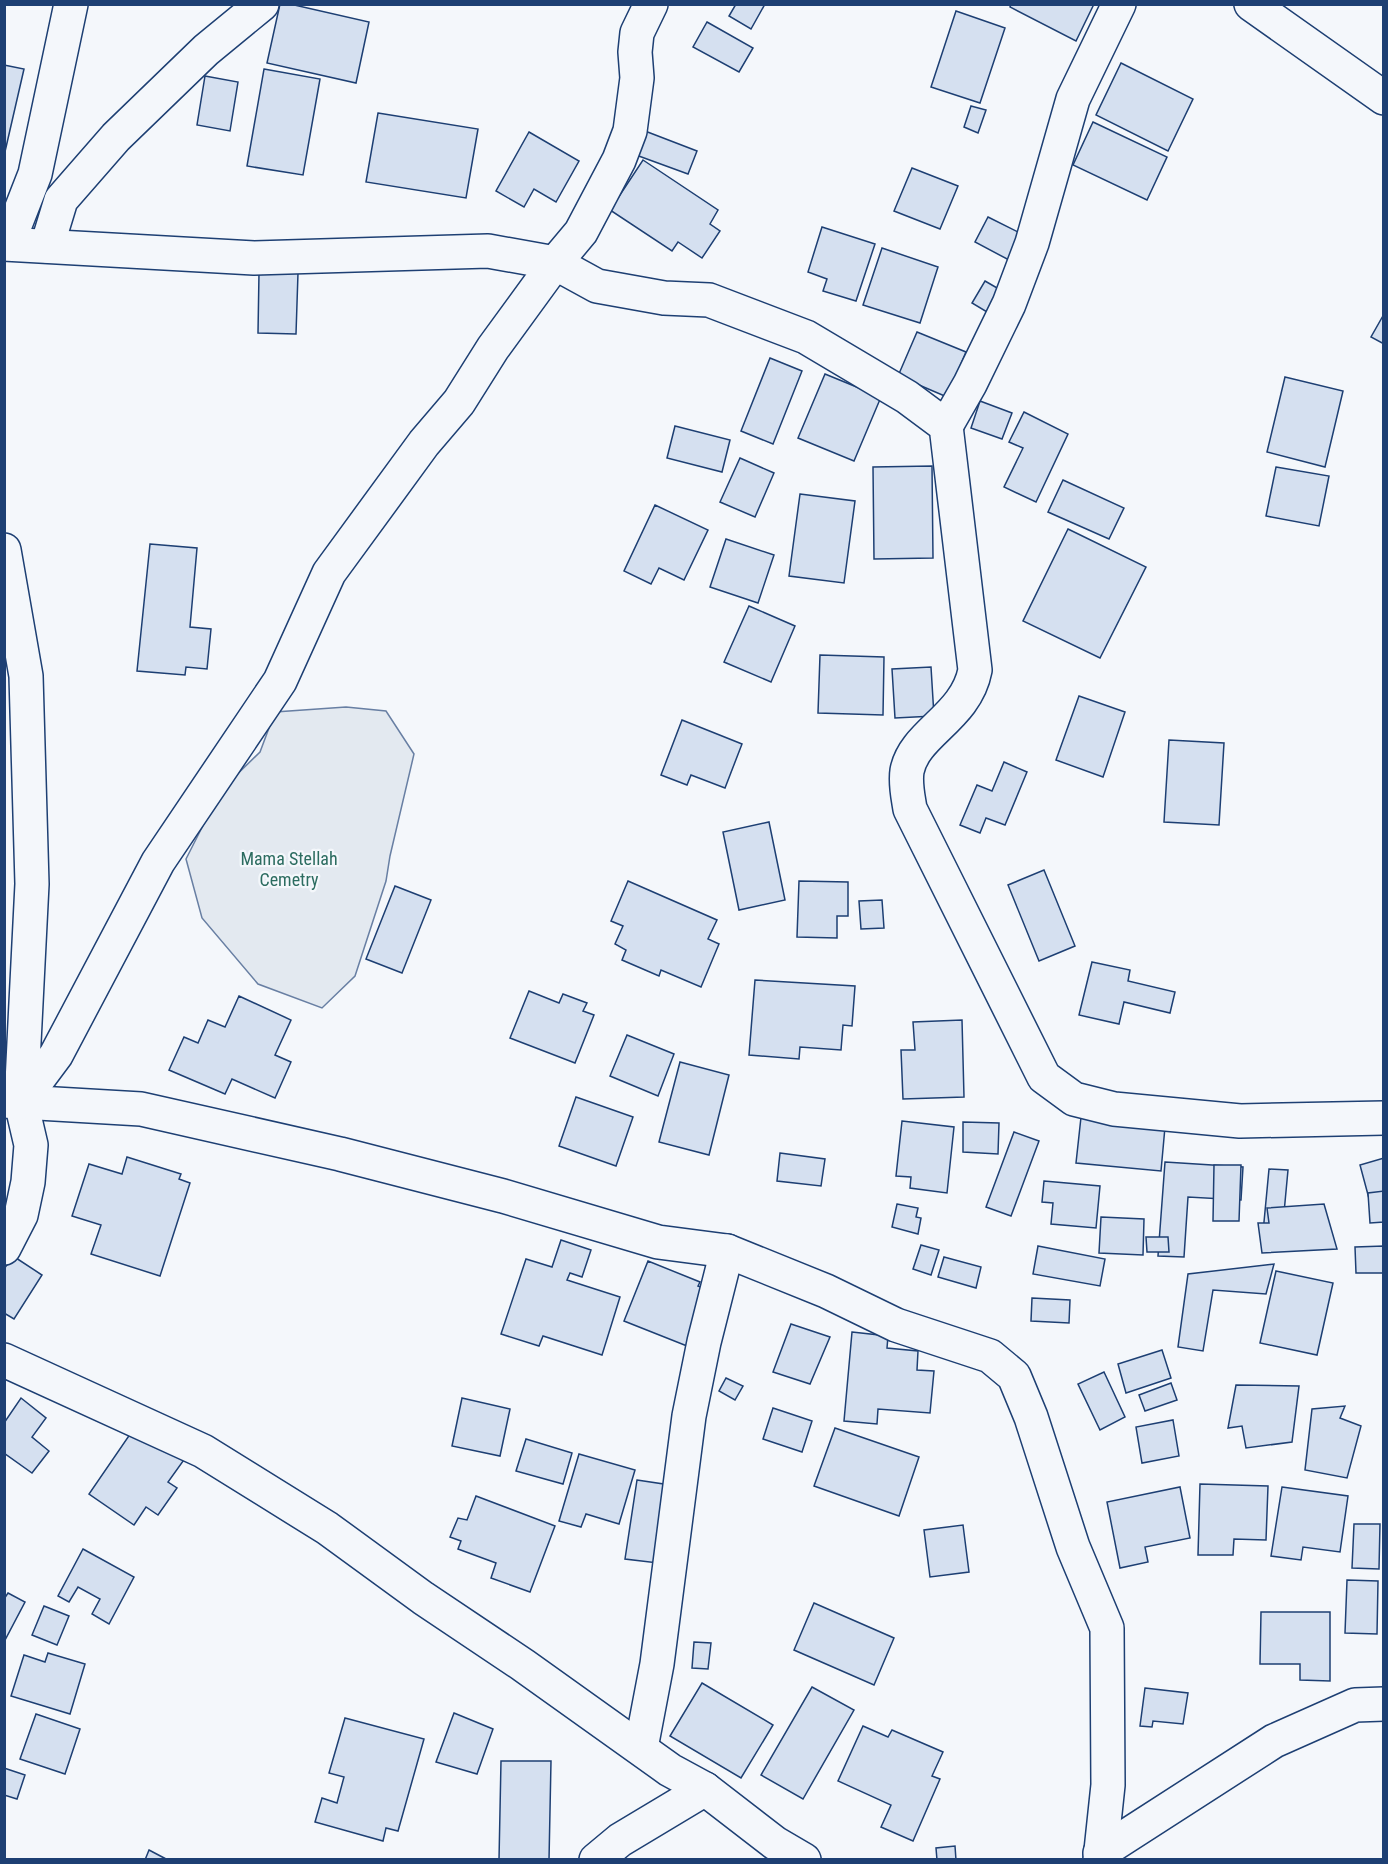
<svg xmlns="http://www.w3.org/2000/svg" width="1388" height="1864" font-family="'Roboto Condensed',sans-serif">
	<rect width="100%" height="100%" fill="#f4f7fb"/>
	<path fill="#e3e9f0" stroke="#687fa3" stroke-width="1.5" d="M346,707L386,711L414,754L390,856L386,881L355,976L322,1008L258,984L202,918L186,859L221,790L260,752L275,712Z"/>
	<g fill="#d5e0f0" stroke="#1d3f73" stroke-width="1.5">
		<path d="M280,4H290L369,22L356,83L267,63Z"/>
		<path d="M736,4H765L751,29L729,16Z"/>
		<path d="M1011,4H1094L1076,41L1010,7Z"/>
		<path d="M956,11L1005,28L980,103L931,87Z"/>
		<path d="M707,22L753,48L739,72L693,47Z"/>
		<path d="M1121,63L1193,99L1168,151L1096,115Z"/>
		<path d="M4,65L24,69L4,156Z"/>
		<path d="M264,69L320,79L303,175L247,166Z"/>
		<path d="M205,76L238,82L230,131L197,125Z"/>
		<path d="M971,106L986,110L978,133L964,127Z"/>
		<path d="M378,113L478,129L466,198L366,182Z"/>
		<path d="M1093,122L1167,157L1147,200L1073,165Z"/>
		<path d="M645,131L697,151L688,174L636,155Z"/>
		<path d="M529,132L579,161L556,202L534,189L524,207L496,191Z"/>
		<path d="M643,160L718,210L710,224L720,231L702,258L678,242L672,251L610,210Z"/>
		<path d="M912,168L958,186L940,229L894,211Z"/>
		<path d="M988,217L1022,234L1009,260L975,242Z"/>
		<path d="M822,227L875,244L856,301L823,291L827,279L808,272Z"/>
		<path d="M882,248L938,267L920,323L863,305Z"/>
		<path d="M259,273H298L296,334L258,333Z"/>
		<path d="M985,281L1011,296L997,318L972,303Z"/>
		<path d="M1384,314V344L1371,337Z"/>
		<path d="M917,332L966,352L947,397L898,376Z"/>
		<path d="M770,358L802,371L773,444L741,431Z"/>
		<path d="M825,374L881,397L854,461L798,438Z"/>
		<path d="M1285,377L1343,391L1325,467L1267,452Z"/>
		<path d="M980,401L1012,413L1002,439L971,428Z"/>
		<path d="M1024,412L1068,434L1036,502L1004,487L1023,448L1009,442Z"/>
		<path d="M675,426L730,440L722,472L667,458Z"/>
		<path d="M740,458L774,473L755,517L720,502Z"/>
		<path d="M932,466L933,558L874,559L873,467Z"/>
		<path d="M1276,467L1329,476L1319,526L1266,516Z"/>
		<path d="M1063,480L1124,508L1109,539L1048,512Z"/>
		<path d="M800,494L855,501L844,583L789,576Z"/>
		<path d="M655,505L708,530L684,580L659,568L651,584L624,571Z"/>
		<path d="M1068,529L1146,567L1100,658L1023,621Z"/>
		<path d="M726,539L774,555L758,603L710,587Z"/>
		<path d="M150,544L197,548L190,627L211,629L207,669L186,667L185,675L137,671Z"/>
		<path d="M749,606L795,626L771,682L724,662Z"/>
		<path d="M820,655L884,657L883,715L818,713Z"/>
		<path d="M931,667L934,716L895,718L892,669Z"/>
		<path d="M1079,696L1125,712L1103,777L1056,760Z"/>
		<path d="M682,720L742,744L725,788L691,775L687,785L661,775Z"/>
		<path d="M1169,740L1224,743L1219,825L1164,822Z"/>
		<path d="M1004,762L1027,772L1005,825L986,818L980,833L960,825L977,785L992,791Z"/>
		<path d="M769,822L785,900L739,910L723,832Z"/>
		<path d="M1044,870L1075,946L1039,961L1008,885Z"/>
		<path d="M628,881L717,920L708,939L719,944L701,987L661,970L659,976L622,960L626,950L615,944L623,926L611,921Z"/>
		<path d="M799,881L848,882V916H837V938L797,937Z"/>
		<path d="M395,886L431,900L402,973L366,959Z"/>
		<path d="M882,900L884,928L861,929L859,901Z"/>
		<path d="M1092,962L1130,970L1128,981L1175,992L1170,1013L1124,1002L1119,1024L1079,1015Z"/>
		<path d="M755,980L855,986L852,1026L843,1025L841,1050L800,1047L799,1059L749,1055Z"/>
		<path d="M529,991L559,1003L563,994L587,1003L583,1011L594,1015L575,1063L510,1038Z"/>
		<path d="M239,996L291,1020L275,1055L291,1062L275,1098L232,1079L225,1094L169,1070L184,1037L198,1043L208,1020L225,1027Z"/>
		<path d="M962,1020L964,1097L903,1099L901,1050H915L913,1022Z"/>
		<path d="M627,1035L674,1054L658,1096L610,1076Z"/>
		<path d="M680,1062L729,1075L709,1155L659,1142Z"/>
		<path d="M576,1097L633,1117L616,1166L559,1146Z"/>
		<path d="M1082,1108L1166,1116L1161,1171L1076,1163Z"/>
		<path d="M902,1121L954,1127L947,1193L910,1188L911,1177L896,1176Z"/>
		<path d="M963,1122L999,1123L998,1154L963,1152Z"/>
		<path d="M1014,1132L1039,1141L1011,1216L986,1207Z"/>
		<path d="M780,1153L825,1159L821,1186L777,1181Z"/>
		<path d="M127,1157L181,1174L179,1179L190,1183L160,1276L91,1254L101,1225L72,1216L89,1164L122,1174Z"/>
		<path d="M1384,1158V1202L1371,1206L1360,1165Z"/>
		<path d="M1165,1162L1243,1167L1241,1200L1188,1197L1184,1257L1158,1256Z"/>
		<path d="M1214,1165H1241L1239,1221H1213Z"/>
		<path d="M1269,1169L1288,1170L1281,1245L1262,1243Z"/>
		<path d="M1044,1181L1100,1186L1096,1228L1051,1224L1053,1203L1042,1202Z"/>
		<path d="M1384,1191V1222L1370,1223L1368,1193Z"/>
		<path d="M897,1204L918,1208L916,1217L921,1218L918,1234L892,1227Z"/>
		<path d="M1324,1204L1337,1249L1262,1253L1258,1223H1269L1267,1208Z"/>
		<path d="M1101,1217L1144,1219L1143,1255L1099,1253Z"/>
		<path d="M1146,1237H1168L1169,1252H1147Z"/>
		<path d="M561,1240L591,1250L582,1277L570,1273L567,1280L620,1297L602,1355L543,1336L539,1346L501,1334L526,1259L552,1267Z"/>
		<path d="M921,1245L939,1250L931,1275L913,1269Z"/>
		<path d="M1038,1246L1105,1259L1100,1286L1033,1274Z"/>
		<path d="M1384,1246V1273H1356L1355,1247Z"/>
		<path d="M13,1256L42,1275L14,1319L4,1313V1269Z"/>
		<path d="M944,1257L981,1267L976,1288L938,1277Z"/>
		<path d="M648,1261L700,1282L698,1286L709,1290L687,1346L624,1321Z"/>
		<path d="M1274,1264L1266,1294L1213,1290L1203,1351L1178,1347L1188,1274Z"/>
		<path d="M1276,1271L1333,1283L1317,1355L1260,1343Z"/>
		<path d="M1032,1298L1070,1300L1069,1323L1031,1321Z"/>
		<path d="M791,1324L830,1337L810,1384L773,1372Z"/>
		<path d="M852,1332L888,1336L887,1348L918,1351L917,1370L934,1371L930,1413L878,1409L877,1424L844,1421Z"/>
		<path d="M1162,1350L1171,1378L1126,1393L1118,1364Z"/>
		<path d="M1104,1372L1125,1417L1100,1430L1078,1384Z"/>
		<path d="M726,1378L743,1386L735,1400L719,1391Z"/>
		<path d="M1171,1383L1177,1400L1145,1411L1139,1395Z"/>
		<path d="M1236,1385L1299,1386L1292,1442L1246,1448L1242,1426L1228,1428Z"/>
		<path d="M21,1398L46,1418L32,1437L49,1451L32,1473L4,1453V1423Z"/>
		<path d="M462,1398L510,1409L500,1456L452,1446Z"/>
		<path d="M1345,1406L1340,1418L1361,1426L1347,1478L1305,1470L1312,1409Z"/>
		<path d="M773,1408L812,1421L802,1452L763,1439Z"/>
		<path d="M1173,1420L1179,1456L1142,1463L1136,1427Z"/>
		<path d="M137,1424L186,1457L168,1482L177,1488L158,1515L146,1507L134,1525L89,1494Z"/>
		<path d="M835,1428L919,1457L899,1516L814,1486Z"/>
		<path d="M526,1439L572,1453L563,1484L516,1471Z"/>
		<path d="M579,1454L635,1470L619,1524L586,1514L581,1527L559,1521Z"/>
		<path d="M637,1480L670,1485L658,1563L625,1559Z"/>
		<path d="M1200,1484L1268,1486L1266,1540L1234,1539L1233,1555H1198Z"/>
		<path d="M1180,1487L1190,1538L1145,1547L1148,1562L1120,1568L1107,1502Z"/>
		<path d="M1282,1487L1348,1496L1340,1552L1303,1547L1301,1560L1271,1556Z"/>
		<path d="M476,1496L555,1526L530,1592L491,1578L496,1563L458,1549L461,1541L450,1537L458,1518L467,1520Z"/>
		<path d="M1354,1524H1380L1379,1569L1352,1568Z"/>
		<path d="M963,1525L969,1572L930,1577L924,1530Z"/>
		<path d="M83,1549L134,1577L109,1624L92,1614L100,1599L78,1587L69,1602L58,1596Z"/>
		<path d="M1347,1580L1378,1581L1377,1634L1345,1633Z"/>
		<path d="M8,1593L25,1602L5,1640L4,1599Z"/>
		<path d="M814,1603L894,1638L874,1685L794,1650Z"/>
		<path d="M44,1606L69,1616L57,1645L32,1635Z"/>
		<path d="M1261,1612H1330V1681L1300,1680V1664H1260Z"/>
		<path d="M694,1642L711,1643L708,1669L692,1668Z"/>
		<path d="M48,1653L85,1664L70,1714L11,1696L24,1655L45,1662Z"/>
		<path d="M702,1683L773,1725L741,1778L670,1736Z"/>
		<path d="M812,1687L854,1710L803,1799L761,1775Z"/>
		<path d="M1145,1688L1188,1693L1183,1724L1153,1721L1152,1727L1140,1726Z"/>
		<path d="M454,1713L493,1729L477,1774L436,1762Z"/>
		<path d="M36,1714L80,1729L65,1774L20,1759Z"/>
		<path d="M345,1718L424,1739L398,1831L386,1828L383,1841L315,1822L322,1798L337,1803L344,1777L329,1773Z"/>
		<path d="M863,1726L888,1737L892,1730L943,1752L932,1776L940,1779L913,1841L881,1827L891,1805L838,1781Z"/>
		<path d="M501,1761H551L549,1860H499Z"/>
		<path d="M4,1768L25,1775L17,1799L4,1795Z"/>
		<path d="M955,1846L956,1860H937L936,1848Z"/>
		<path d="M149,1850L168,1860H145Z"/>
	</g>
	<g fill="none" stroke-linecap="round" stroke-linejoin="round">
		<g stroke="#1d3f73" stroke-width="36">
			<g id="minor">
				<path d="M1251,4L1384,98"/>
				<path d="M8,243L35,174L71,4"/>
				<path d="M4,244L254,258L488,251L555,263L597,286L664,298L709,300L806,337L907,397L946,426L975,670C966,718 914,733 907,771C905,784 908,796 910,809L1044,1077L1074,1099L1114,1109L1240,1121L1384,1118"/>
				<path d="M47,246L61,200L116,137L206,50L262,4"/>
				<path d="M946,426L970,384L1009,304L1032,243L1073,99L1119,4"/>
				<path d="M4,550L26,676L32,884L21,1102L31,1145L28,1182L21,1215L4,1248"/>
				<path d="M4,1101L141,1109L340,1154L503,1196L658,1242L727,1251L826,1291L896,1325L990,1356L1014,1376L1031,1417L1073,1547L1107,1628L1108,1785L1100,1860"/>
				<path d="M21,1102L56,1055L158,862L280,681L329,573L424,443L459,402L493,348L555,263L581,232L619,160L630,131L637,78L635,52L637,33L651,4"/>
				<path d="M4,1360L203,1451L327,1528L423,1598L523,1665L670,1770L705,1789L775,1843L804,1860"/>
				<path d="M641,1748L657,1664L689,1416L704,1342L727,1251"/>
				<path d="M1100,1853L1274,1741L1355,1705L1384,1704"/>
				<path d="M596,1860L620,1840L705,1789"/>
			</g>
		</g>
		<use href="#minor" stroke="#f4f7fb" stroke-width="33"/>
	</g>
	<g text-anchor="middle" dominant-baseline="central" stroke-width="4.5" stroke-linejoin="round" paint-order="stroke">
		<g font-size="18" fill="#2c6c60" stroke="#f4f7fb">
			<text x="289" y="858">Mama Stellah<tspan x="289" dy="21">Cemetry</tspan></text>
		</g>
	</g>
	<rect width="1388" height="1864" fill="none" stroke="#1d3f73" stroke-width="12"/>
</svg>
